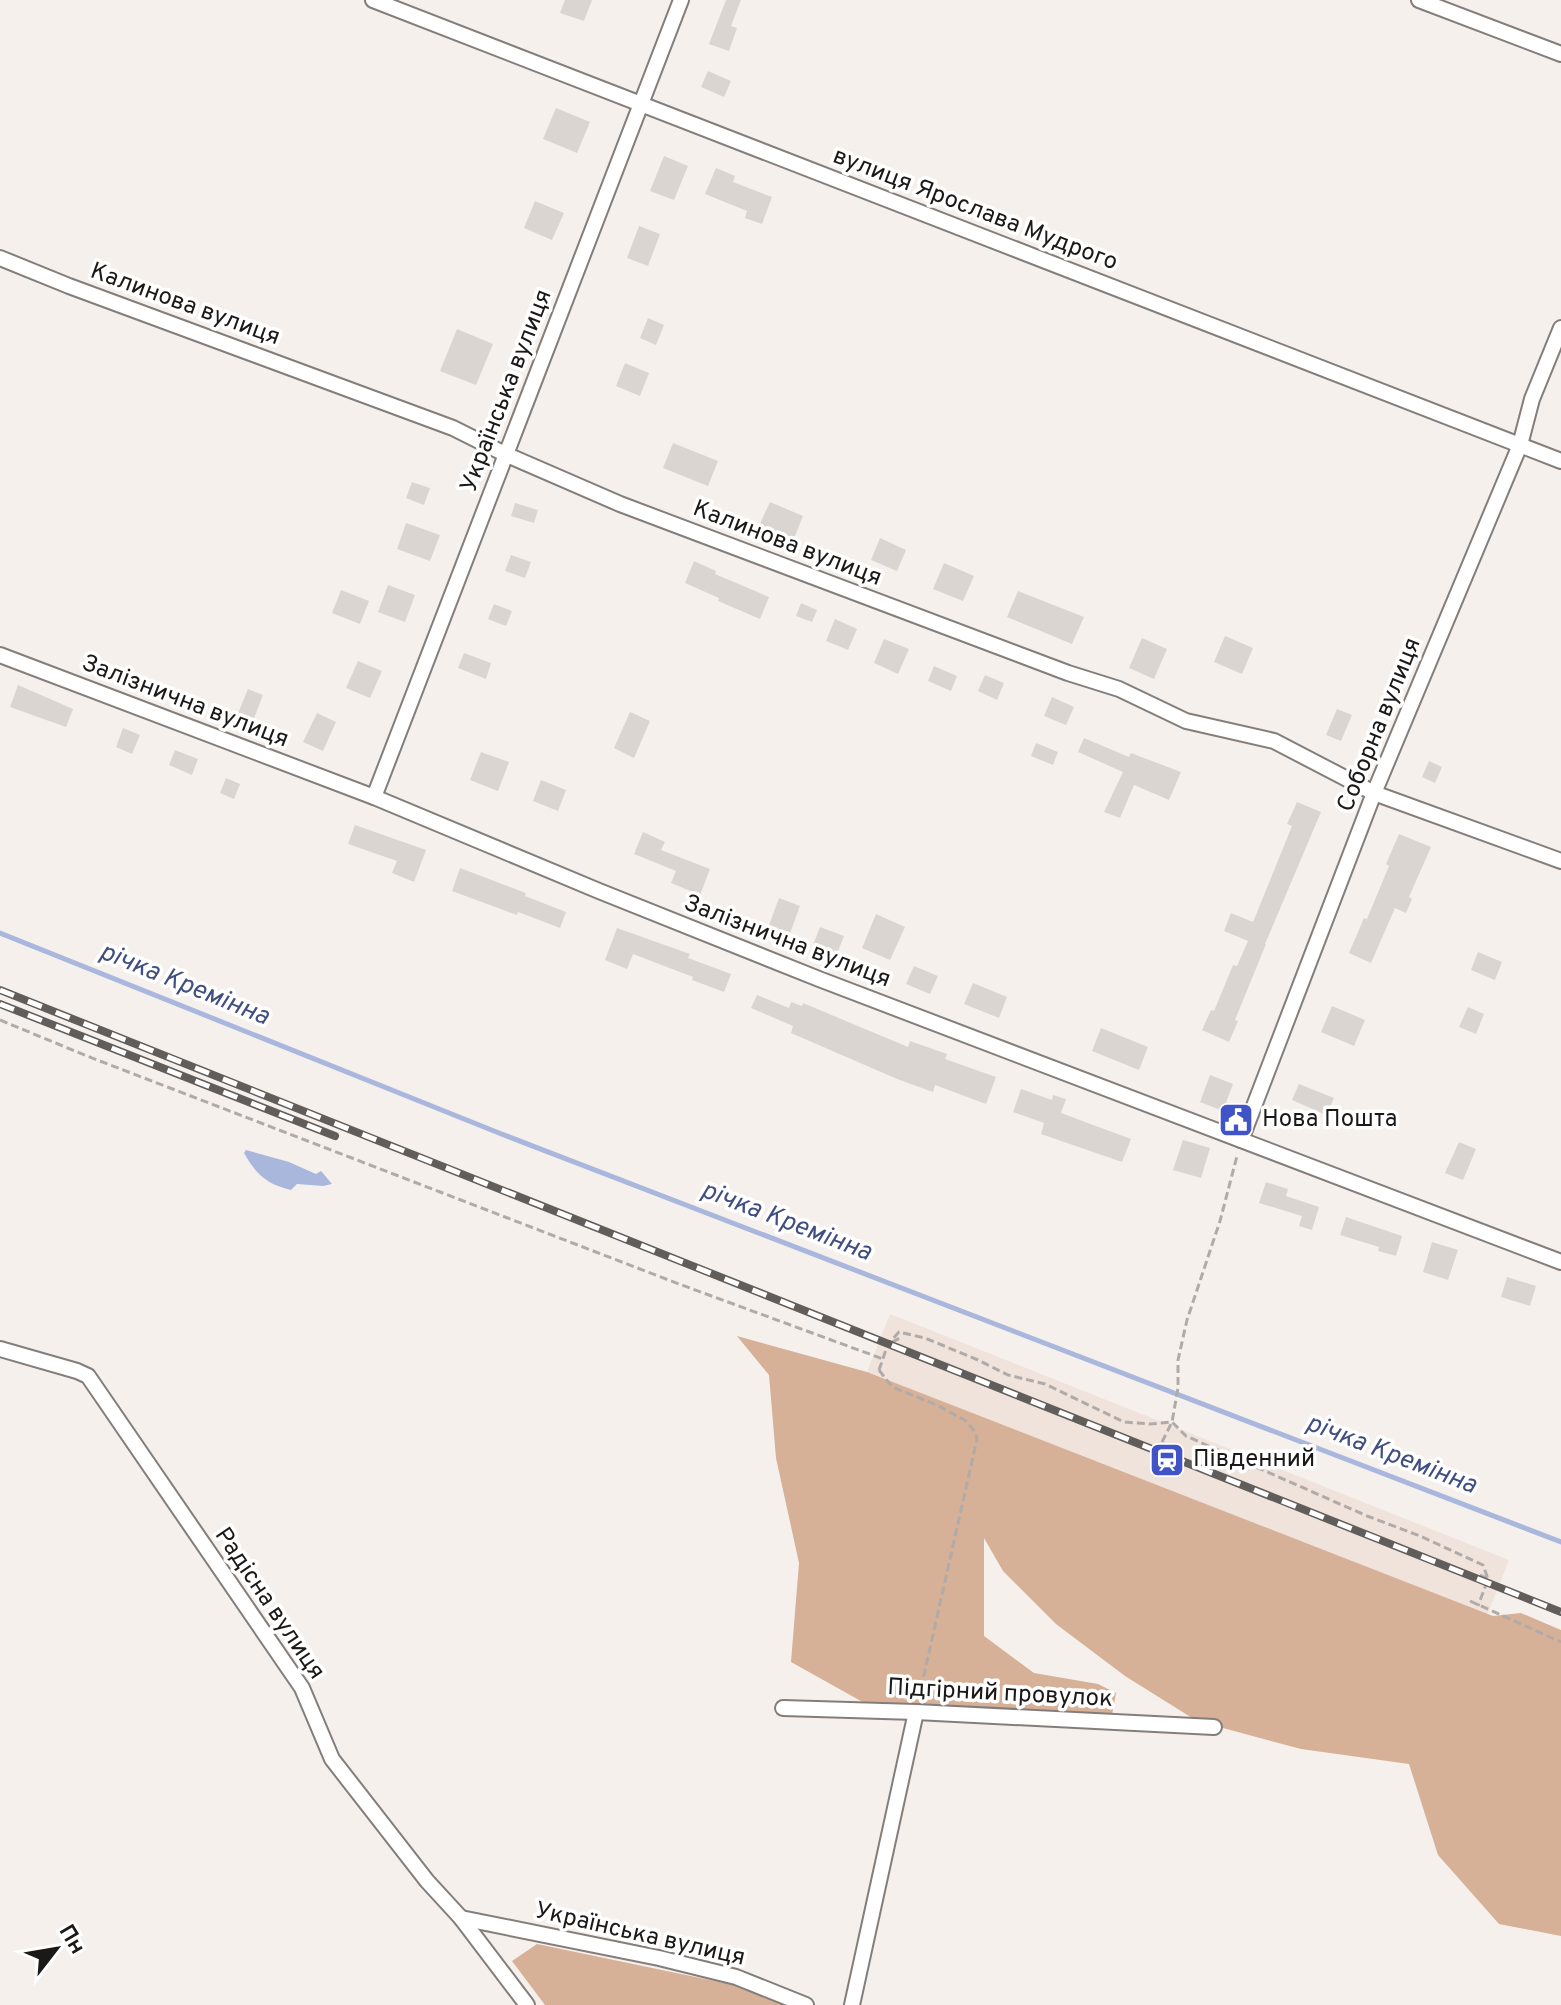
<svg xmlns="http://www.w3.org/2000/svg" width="1561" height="2005" font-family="Overpass,sans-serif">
	<rect width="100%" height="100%" fill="#f6f0ec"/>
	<path fill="#f0e3db" d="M890,1314L1509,1560L1486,1618L867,1372Z"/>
	<g fill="#d6b097">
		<path d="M737,1336L867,1372L1493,1616L1521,1613L1561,1630V1936L1499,1924L1438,1855L1409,1764L1301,1749L1197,1721L1125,1676L1056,1624L1003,1571L984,1538V1636L1034,1673L1098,1684L1116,1693L1112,1715L877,1710L791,1662L799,1563L776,1458L769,1375Z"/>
		<path d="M537,1944L787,1996L794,2005H545L512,1961Z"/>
	</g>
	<path fill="#aab7dd" d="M246,1150L289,1162L316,1174L321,1171L332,1184L323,1186L297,1184L291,1190C266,1184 256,1174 244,1153Z"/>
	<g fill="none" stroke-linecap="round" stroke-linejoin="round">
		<path stroke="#aab7dd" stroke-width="5" d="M0,933L499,1133L1561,1542"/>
	</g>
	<g fill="#dbd5d2">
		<path d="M565,0H592L584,21L560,13Z"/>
		<path d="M726,0H741L731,26L737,28L729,51L709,44Z"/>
		<path d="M708,71L731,81L724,97L701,87Z"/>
		<path d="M556,108L590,122L577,153L543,139Z"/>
		<path d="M664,156L688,166L674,200L650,191Z"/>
		<path d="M716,168L735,176L733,182L772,197L762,224L745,218L747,211L705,194Z"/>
		<path d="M535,201L564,213L552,240L524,228Z"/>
		<path d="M639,226L660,234L648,266L627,258Z"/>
		<path d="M648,318L664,325L656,345L640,338Z"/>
		<path d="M457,329L493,344L476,385L440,371Z"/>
		<path d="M625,363L649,373L640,396L616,386Z"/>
		<path d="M673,443L718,461L708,486L663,468Z"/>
		<path d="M412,482L430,488L424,505L406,498Z"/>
		<path d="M770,502L803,516L793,541L759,526Z"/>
		<path d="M515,503L538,510L534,523L511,516Z"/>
		<path d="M406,523L440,535L430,561L397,549Z"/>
		<path d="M880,538L906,550L897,571L871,560Z"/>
		<path d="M511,555L531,562L525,578L505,571Z"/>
		<path d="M694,561L716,571L715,574L769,597L760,619L718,601L719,598L685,583Z"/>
		<path d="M944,563L974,576L963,601L933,589Z"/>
		<path d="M388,585L415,595L405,622L378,612Z"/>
		<path d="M341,590L369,601L360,624L332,613Z"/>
		<path d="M1018,591L1084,617L1072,644L1007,617Z"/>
		<path d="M801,603L817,610L812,622L796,616Z"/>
		<path d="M494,604L512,611L506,626L488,619Z"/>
		<path d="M835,619L857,629L848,650L826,641Z"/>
		<path d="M1225,636L1253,648L1242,674L1214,662Z"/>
		<path d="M1142,638L1167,649L1154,679L1129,668Z"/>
		<path d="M884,639L909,649L898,674L874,663Z"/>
		<path d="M464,653L491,663L486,679L458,668Z"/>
		<path d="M358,661L382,671L370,698L346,688Z"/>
		<path d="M934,666L957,676L951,691L928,681Z"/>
		<path d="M985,675L1004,683L997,700L978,691Z"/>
		<path d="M18,685L73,709L66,727L10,707Z"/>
		<path d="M248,689L263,695L250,729L234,723Z"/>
		<path d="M1052,697L1074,707L1066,725L1044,716Z"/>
		<path d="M1337,709L1352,715L1341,741L1326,735Z"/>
		<path d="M630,712L650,721L634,758L614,748Z"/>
		<path d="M317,713L336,722L323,751L303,742Z"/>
		<path d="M123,728L140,735L132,754L116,747Z"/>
		<path d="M1084,738L1129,757L1131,753L1181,772L1169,800L1134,785L1120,818L1104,812L1123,772L1078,752Z"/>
		<path d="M1036,743L1058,752L1053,765L1031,756Z"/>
		<path d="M175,750L198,759L192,775L169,765Z"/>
		<path d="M481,752L509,762L498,791L470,780Z"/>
		<path d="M1429,761L1442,767L1435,783L1422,777Z"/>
		<path d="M226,778L240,784L234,799L220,793Z"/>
		<path d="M541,780L566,790L558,811L533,801Z"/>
		<path d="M1297,802L1321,812L1265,944H1266L1235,1020L1238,1021L1229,1042L1202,1030L1211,1010L1214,1011L1233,965L1237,966L1248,941L1224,931L1231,913L1253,922L1292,826L1287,824Z"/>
		<path d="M355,825L426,850L414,882L392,873L397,861L348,844Z"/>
		<path d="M643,832L665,842L661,850L710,869L700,895L671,883L676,871L634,854Z"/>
		<path d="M1399,834L1431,847L1409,897L1412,899L1406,913L1395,908L1371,963L1349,953L1364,918L1367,919L1389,866L1386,864Z"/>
		<path d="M460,868L526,893L525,896L566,912L560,928L518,912L517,915L452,891Z"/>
		<path d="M779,898L800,906L789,936L768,928Z"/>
		<path d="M876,914L905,927L890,960L862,948Z"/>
		<path d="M820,927L844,936L837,954L813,945Z"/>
		<path d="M617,928L690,954L688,958L731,974L724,992L692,980L693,977L633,954L627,969L605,960Z"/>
		<path d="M1478,952L1502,962L1495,980L1471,970Z"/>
		<path d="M914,966L938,976L930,994L906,984Z"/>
		<path d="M973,983L1007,997L999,1018L964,1004Z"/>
		<path d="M757,995L789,1008L791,1002L802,1006L803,1003L908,1047L910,1041L947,1054L945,1059L996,1077L986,1104L935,1085L933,1092L897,1079L791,1033L793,1026L751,1008Z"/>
		<path d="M1332,1006L1365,1020L1354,1046L1321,1032Z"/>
		<path d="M1468,1007L1484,1014L1476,1034L1459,1027Z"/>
		<path d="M1101,1028L1148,1047L1139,1070L1092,1051Z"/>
		<path d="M1210,1075L1233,1084L1223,1111L1200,1102Z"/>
		<path d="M1299,1084L1334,1098L1326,1115L1292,1100Z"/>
		<path d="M1021,1089L1052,1100L1053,1095L1066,1099L1061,1113L1131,1139L1122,1162L1041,1134L1044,1123L1013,1112Z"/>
		<path d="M1183,1140L1210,1148L1201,1178L1173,1170Z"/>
		<path d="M1459,1142L1476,1149L1463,1180L1445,1173Z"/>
		<path d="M1266,1182L1288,1189L1286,1196L1319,1207L1312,1230L1299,1226L1302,1216L1259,1203Z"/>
		<path d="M1346,1217L1402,1236L1396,1256L1378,1251L1379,1247L1340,1235Z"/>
		<path d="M1432,1242L1458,1250L1448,1280L1423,1272Z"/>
		<path d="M1507,1277L1536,1286L1530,1306L1501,1297Z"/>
	</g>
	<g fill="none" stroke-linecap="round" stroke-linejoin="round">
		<g stroke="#847e7b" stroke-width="18">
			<g id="minor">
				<path d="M373,0L1561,461"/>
				<path d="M1419,0L1561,54"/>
				<path d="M0,258L69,286L453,428L507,455L620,504L1068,673L1119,689L1186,721L1274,741L1374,793L1561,861"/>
				<path d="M0,655L374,797L599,891L819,979L1561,1262"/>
				<path d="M374,797L681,0"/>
				<path d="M1241,1140L1374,793L1520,445L1532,399L1561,328"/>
				<path d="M0,1349L77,1371L88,1376L302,1688L332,1759L427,1881L461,1918L527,2005"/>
				<path d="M783,1708L916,1712L1214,1727"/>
				<path d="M461,1918L659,1958L736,1977L806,2005"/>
				<path d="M852,2005L916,1712"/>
			</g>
		</g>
		<g stroke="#b0aba8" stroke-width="3" stroke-dasharray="8 4" stroke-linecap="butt">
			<path d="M0,1020L87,1056L679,1284L883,1359"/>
			<path d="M892,1342L900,1338"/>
			<path d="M879,1370L888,1344L899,1332L925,1338L978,1360L1008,1375L1045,1384L1124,1422L1150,1424L1172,1422L1186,1436L1367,1516L1420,1536L1483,1565L1488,1579L1478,1606"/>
			<path d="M879,1370L892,1387L937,1405L966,1421L975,1432L977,1439L919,1697"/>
			<path d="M1162,1442L1172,1422L1178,1388V1360L1187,1320L1220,1221L1237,1156"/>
			<path d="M1480,1575L1488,1579"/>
			<path d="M1470,1601L1561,1642"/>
		</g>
		<use href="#minor" stroke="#fff" stroke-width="14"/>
		<g stroke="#615d5b" stroke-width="8">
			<g id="rail">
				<path d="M0,990L1561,1612"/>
				<path d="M0,1004L335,1136"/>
			</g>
		</g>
		<use href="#rail" stroke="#fff" stroke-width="5" stroke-dasharray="15" stroke-linecap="butt"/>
	</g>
	<defs>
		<g id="civic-square" transform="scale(1.8)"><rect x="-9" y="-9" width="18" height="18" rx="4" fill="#4054c7" stroke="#fff"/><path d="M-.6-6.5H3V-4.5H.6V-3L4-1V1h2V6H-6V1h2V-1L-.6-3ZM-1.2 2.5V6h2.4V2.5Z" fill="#fff"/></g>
		<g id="station-square" transform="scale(1.8)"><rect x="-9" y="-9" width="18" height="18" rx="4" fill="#4054c7" stroke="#fff"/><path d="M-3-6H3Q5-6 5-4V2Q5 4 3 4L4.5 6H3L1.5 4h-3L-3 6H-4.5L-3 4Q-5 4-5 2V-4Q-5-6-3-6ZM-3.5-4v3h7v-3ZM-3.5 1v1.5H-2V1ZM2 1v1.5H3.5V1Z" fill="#fff"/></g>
	</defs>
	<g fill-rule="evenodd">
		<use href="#civic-square" x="1236" y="1120"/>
		<use href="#station-square" x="1167" y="1460"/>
	</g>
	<g text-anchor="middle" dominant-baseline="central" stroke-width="7" stroke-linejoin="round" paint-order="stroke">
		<g font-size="24" fill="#1b1918" stroke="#fff">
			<text transform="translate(975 210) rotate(21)">вулиця Ярослава Мудрого</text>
			<text transform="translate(185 305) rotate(20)">Калинова вулиця</text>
			<text transform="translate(507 391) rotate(-69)">Українська вулиця</text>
			<text transform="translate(787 544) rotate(21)">Калинова вулиця</text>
			<text transform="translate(185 702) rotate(21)">Залізнична вулиця</text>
			<text transform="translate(1380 725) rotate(-68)">Соборна вулиця</text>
			<text transform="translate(787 942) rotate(21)">Залізнична вулиця</text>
			<text transform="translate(269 1604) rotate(56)">Радісна вулиця</text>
			<text transform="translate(1000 1694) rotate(3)">Підгірний провулок</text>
			<text transform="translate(640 1935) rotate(13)">Українська вулиця</text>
		</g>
		<g font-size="24" fill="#1b1918" stroke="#fff" text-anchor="start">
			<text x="1262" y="1120">Нова Пошта</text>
			<text x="1193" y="1460">Південний</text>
		</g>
		<g font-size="26" font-style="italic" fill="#404e81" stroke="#fff">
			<text transform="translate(184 985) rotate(22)">річка Кремінна</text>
			<text transform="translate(786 1222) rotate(21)">річка Кремінна</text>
			<text transform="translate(1391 1455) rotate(21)">річка Кремінна</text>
		</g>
	</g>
	<g transform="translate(56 1949) rotate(59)" stroke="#ffffff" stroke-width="6" paint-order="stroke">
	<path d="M0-6L14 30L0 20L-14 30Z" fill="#1b1918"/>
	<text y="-12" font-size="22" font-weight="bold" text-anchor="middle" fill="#1b1918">Пн</text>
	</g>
</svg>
